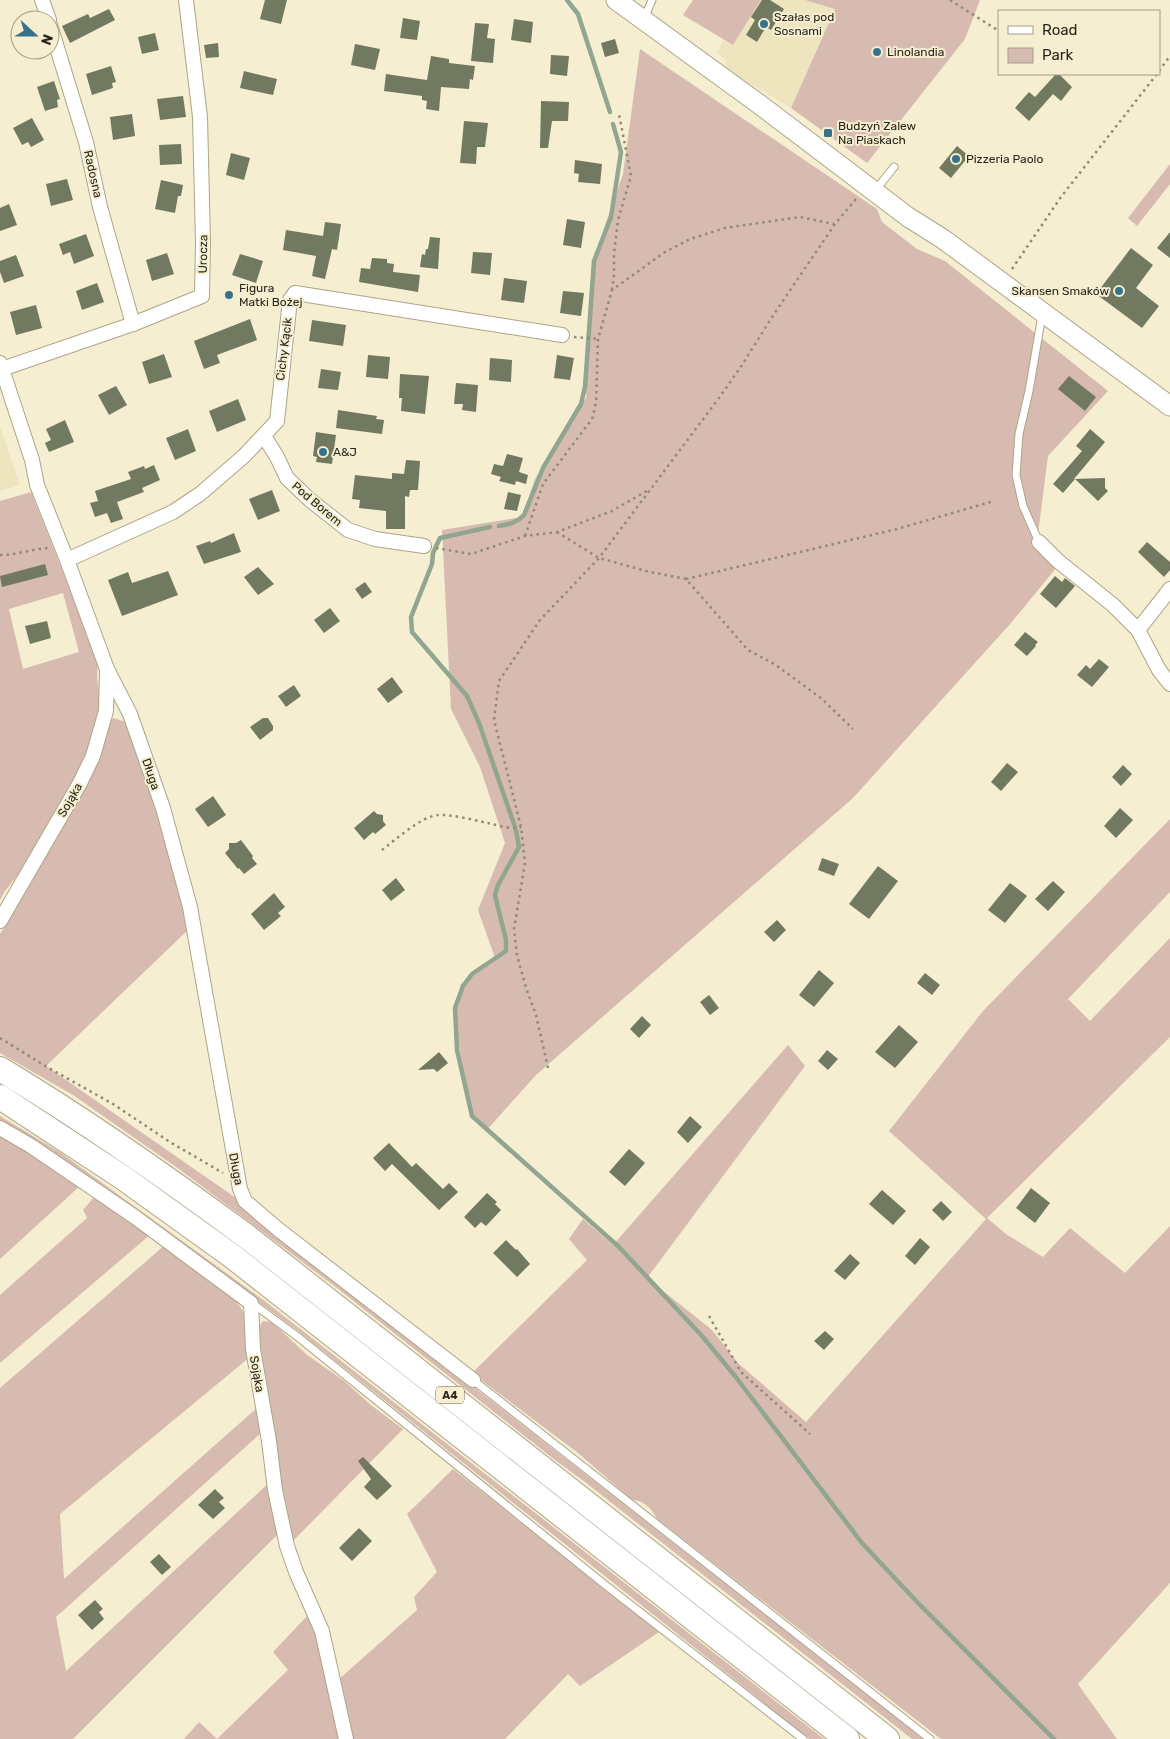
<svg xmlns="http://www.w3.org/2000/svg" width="1170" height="1739" font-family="Rubik,sans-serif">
	<rect width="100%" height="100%" fill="#f6eed0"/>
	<g fill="#eee5bf">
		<path d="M761,0H805L835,8L791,108L724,68L727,61L717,53L723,40L733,45Z"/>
		<path d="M0,426L20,485L0,491Z"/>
	</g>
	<g fill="#d7bbb1" fill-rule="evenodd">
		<path d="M693,0H761L733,45L683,15Z"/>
		<path d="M805,0H980L965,39L867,163L791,108L835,9Z"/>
		<path d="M640,49L877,209L882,222L917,249L945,261L1108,391L1048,456L1038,534L1032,546L1057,567L1011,623L853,798L536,1075L486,1131L471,1117L454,1017L461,984L495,958L478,910L505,843L480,767L451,709L442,530L522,517L535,479L586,398L594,257L623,174Z"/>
		<path d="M1170,164V184L1137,226L1128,218Z"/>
		<path d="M31,492L98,660L97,676L101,710L94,735L78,776L27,863L5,891L0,900V501ZM63,593L79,652L23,669L9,609Z"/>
		<path d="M113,718L126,722L170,853L188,930L46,1066L236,1198L254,1215L924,1739H912L585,1482L555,1460L337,1288L179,1169L73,1095L0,1053V934L93,769L108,725Z"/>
		<path d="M1170,819V892L1068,999L1090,1021L1170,938V1037L987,1218L1006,1234L1043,1257L1070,1228L1125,1273L1170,1226V1583L1078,1684L1117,1739H941L657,1519C652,1509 644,1500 632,1500L578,1453L472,1373L587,1260L569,1239L583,1219L613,1245L788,1045L805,1066L647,1278L712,1330L738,1363L806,1422L986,1219L889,1131L983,1011Z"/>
		<path d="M0,1116L61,1153L262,1299L824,1739H809L298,1331L108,1191L0,1123Z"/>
		<path d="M0,1133L81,1185L0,1259Z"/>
		<path d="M95,1196L151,1234L0,1363V1295L87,1218L83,1210Z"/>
		<path d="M166,1244C190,1262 237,1292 247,1319C251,1330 249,1346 250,1357L60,1514L64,1579L258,1407L262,1432L56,1617L66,1671L270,1482L281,1531L73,1739H0V1388Z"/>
		<path d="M263,1321L272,1322L307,1355L343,1380L372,1406L403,1429L293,1541L282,1497L259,1347L260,1326Z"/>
		<path d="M453,1469L659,1632L580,1686L568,1674L505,1739H351L338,1680L417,1610L414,1597L437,1572L407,1514Z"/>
		<path d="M308,1615L325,1659L344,1739H217L288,1670L273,1652Z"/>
		<path d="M199,1722L217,1739H184Z"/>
	</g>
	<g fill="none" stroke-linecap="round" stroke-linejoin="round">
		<g stroke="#91a590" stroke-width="4.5">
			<path d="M567,0L578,14L610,112"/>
			<path d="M499,526C509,524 517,523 524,515L543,468L581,404L585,387L594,261L611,217L621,152L613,124"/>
			<path d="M490,527L440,538L433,553L432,564L411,617L412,632L467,696L479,723L515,827"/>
			<path d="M516,830L519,847L498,885L495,895L506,940V951L472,974L463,986L455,1008L457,1050L472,1116L619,1247L702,1336L735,1376L862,1543L918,1603L1054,1739"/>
		</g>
	</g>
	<g fill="#717a60">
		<path d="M265,0H287L281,24L260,19Z"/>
		<path d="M762,0H770L784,9L771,30L766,27L757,42L746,35L755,20L751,17Z"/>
		<path d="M109,9L115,20L70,43L62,26L88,14L90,18Z"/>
		<path d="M403,18L420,21L417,40L400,38Z"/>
		<path d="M514,19L533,22L531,43L511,40Z"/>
		<path d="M475,23L489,24L487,38L495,39L493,63L471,61Z"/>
		<path d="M155,33L159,50L142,54L138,37Z"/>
		<path d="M615,39L619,53L605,57L601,43Z"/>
		<path d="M218,43L219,57L206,58L204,45Z"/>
		<path d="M355,44L380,49L375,70L351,65Z"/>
		<path d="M551,55L569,56L567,76L550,74Z"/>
		<path d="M431,56L449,59V63L475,66L473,80L470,79L469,89L441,87L439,111L426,109L427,101L422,100V96L384,91L386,74L427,80Z"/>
		<path d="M111,66L116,82L112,83L113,88L92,95L86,74Z"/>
		<path d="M244,71L277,79L273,95L240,88Z"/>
		<path d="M1056,74H1059L1072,87L1061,101L1053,94L1029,121L1015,108L1029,92L1035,97Z"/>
		<path d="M54,81L60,99L57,100L58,107L45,111L37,87Z"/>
		<path d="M183,96L186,117L160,120L157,99Z"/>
		<path d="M541,101L569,102L568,121H552L548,148H540Z"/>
		<path d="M132,114L135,136L113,140L110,117Z"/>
		<path d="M32,118L44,140L31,147L28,142L22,145L13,128Z"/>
		<path d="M464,121L488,123L485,147H477L476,164L460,163Z"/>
		<path d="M181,144L182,164L160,165L159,145Z"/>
		<path d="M957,146L969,156L951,178L939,168Z"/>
		<path d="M231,153L250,158L244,180L226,175Z"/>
		<path d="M575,160L602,164L600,184L578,182L579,174L574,173Z"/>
		<path d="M67,179L73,200L51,206L46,184Z"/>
		<path d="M161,180L183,185L181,196H178L175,213L155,209Z"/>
		<path d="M9,204L17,225L0,231V208Z"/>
		<path d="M567,219L585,222L581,248L563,245Z"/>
		<path d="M325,222L341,224L337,250L332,249L325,279L312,276L316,256L283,250L286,230L323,236Z"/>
		<path d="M1170,232V258L1157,248Z"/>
		<path d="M86,234L94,256L74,264L70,252L63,255L59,244Z"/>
		<path d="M430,237L440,238L438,269L420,267L422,254L425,255L426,249H428Z"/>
		<path d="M1131,248L1153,265L1136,288L1159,306L1142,328L1096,294Z"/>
		<path d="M473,252L492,253L490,275L471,273Z"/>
		<path d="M167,253L174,274L152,281L146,260Z"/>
		<path d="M240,254L263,261L256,283L232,275Z"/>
		<path d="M16,255L24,276L4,283L0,272V261Z"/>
		<path d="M372,258L387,259V263L394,264L393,272L420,275L418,292L359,282L361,268L370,269Z"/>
		<path d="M504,278L527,281L524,303L501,300Z"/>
		<path d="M97,283L104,302L82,310L76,291Z"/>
		<path d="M563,291L584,293L581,316L560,313Z"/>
		<path d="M36,305L42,328L16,335L10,312Z"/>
		<path d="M250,319L257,340L217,355L220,363L204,369L194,341Z"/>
		<path d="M312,320L346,325L343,346L309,341Z"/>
		<path d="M164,354L172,377L149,384L142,362Z"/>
		<path d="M368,355L390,357L388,379L366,377Z"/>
		<path d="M557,355L574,358L570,380L554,378Z"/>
		<path d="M490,358L512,360L511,382L489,380Z"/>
		<path d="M321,369L341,372L338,390L318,388Z"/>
		<path d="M400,374L429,376L425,414L401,411L402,398H399Z"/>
		<path d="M1069,376L1096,397L1085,411L1058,389Z"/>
		<path d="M456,383L478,385L476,412L462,410L463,404H454Z"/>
		<path d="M116,386L127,405L109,415L98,395Z"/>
		<path d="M238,399L246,420L217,432L209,411Z"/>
		<path d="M338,410L377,416L376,419L384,420L382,434L336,428Z"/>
		<path d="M65,420L74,442L49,452L45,443L51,440L46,429Z"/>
		<path d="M188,429L196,451L175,460L166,438Z"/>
		<path d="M1090,429L1105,442L1074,479L1105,478V488L1108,491L1098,501L1075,479L1063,493L1053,484L1082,451L1076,446Z"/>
		<path d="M316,432L336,435L332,464L316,462L317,457L313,456Z"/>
		<path d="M507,454L523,458L519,472L528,475L526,484L516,481L515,485L499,481L501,477L491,474L494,464L503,466Z"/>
		<path d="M406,460L420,461L418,490H410L409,497L405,496V529H386V511L359,508L360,500L352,499L355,475L392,479V473L404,474Z"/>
		<path d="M154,465L160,480L142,488L144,492L117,502L123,519L111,523L107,513L95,517L90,503L98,501L95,491L131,479L128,472L144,466L145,469Z"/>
		<path d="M272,490L280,511L258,520L249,499Z"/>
		<path d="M508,492L521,495L517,511L504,509Z"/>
		<path d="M234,533L241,552L204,564L196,546L210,541L211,543Z"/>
		<path d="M1147,542L1170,562V570L1164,577L1138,552Z"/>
		<path d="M45,564L48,575L2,587L0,576Z"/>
		<path d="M258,567L274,584L258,595L244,577Z"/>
		<path d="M168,571L178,595L122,616L108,580L128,572L132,583Z"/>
		<path d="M1055,576L1062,582L1065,578L1075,586L1056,608L1040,594Z"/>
		<path d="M365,582L372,592L362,599L355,589Z"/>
		<path d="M330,608L340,621L324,633L314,620Z"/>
		<path d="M47,621L51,638L30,644L25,626Z"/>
		<path d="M1025,632L1038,642L1035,645L1036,646L1027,656L1014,645Z"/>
		<path d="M1099,659L1109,667L1092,687L1077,675L1086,665L1090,669Z"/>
		<path d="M392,677L403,692L388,703L377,689Z"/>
		<path d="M294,685L301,696L286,707L278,696Z"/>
		<path d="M263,718H268L273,726V730L260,740L250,727Z"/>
		<path d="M1007,763L1018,772L1001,791L991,782Z"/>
		<path d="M1123,765L1132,774L1121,786L1112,777Z"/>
		<path d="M213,796L226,815L208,827L195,809Z"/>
		<path d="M1120,808L1133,820L1116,838L1104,826Z"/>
		<path d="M374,811L377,814L383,815V821L386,825L375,834L373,832L364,840L354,828Z"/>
		<path d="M241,840L253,856L252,858L257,864L244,874L239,868L238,869L225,853L229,849V843H236Z"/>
		<path d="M822,858L839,864L834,876L818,870Z"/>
		<path d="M878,866L898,881L869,919L849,904Z"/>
		<path d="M396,878L405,890L391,901L382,890Z"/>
		<path d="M1053,881L1065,892L1048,911L1035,899Z"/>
		<path d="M1010,883L1027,896L1005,923L988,910Z"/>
		<path d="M274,893L285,907L278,913L281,916L264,930L251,914Z"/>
		<path d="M777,920L786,930L774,942L764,932Z"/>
		<path d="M819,970L834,983L814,1007L799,995Z"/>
		<path d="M925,973L940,985L932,995L917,983Z"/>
		<path d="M709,995L719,1008L710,1015L700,1002Z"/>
		<path d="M642,1016L651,1025L639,1038L630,1029Z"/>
		<path d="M899,1025L918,1042L895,1068L875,1052Z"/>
		<path d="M827,1050L838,1059L828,1070L818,1061Z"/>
		<path d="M439,1052L448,1063L437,1072L434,1069L418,1070Z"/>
		<path d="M690,1116L702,1127L688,1143L677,1132Z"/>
		<path d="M389,1143L412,1167L416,1163L443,1189L449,1183L458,1192L439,1210L392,1164L385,1171L373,1158Z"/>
		<path d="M629,1149L645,1163L625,1186L609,1172Z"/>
		<path d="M1031,1188L1050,1203L1035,1223L1016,1208Z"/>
		<path d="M882,1190L906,1211L893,1225L869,1204Z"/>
		<path d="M487,1193L497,1202L495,1204L501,1210L486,1226L481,1222L475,1228L464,1217Z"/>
		<path d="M941,1201L952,1212L943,1221L932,1210Z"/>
		<path d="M920,1238L930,1247L915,1265L905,1256Z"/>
		<path d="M506,1240L516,1250L517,1249L530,1264L517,1277L493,1253Z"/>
		<path d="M850,1254L860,1263L845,1280L834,1271Z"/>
		<path d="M825,1331L834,1339L824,1350L814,1341Z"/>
		<path d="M363,1457L392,1486L377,1500L364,1487L371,1479L358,1461Z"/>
		<path d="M215,1489L224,1498L219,1502L225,1508L213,1519L198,1505Z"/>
		<path d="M359,1528L372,1541L352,1561L339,1548Z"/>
		<path d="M159,1554L171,1567L162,1575L150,1562Z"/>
		<path d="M95,1600L103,1609L99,1612L104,1619L92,1630L78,1615Z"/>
	</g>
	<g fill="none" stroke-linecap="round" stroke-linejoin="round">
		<g stroke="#aca588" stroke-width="9">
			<g id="lane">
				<path d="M644,19L652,0"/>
				<path d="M874,192L894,167"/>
				<path d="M1039,542L1023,506L1016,475L1019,434L1029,391L1042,315"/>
				<path d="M252,1303L298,1337L604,1584L803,1739"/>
				<path d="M473,1380L930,1739"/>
			</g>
		</g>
		<g stroke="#aca588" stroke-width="16">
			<g id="street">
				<path d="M42,0L49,20"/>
				<path d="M50,25L86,142L100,207L133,324"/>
				<path d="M0,363L32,460L37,485L67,560L107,669L130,714L163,808L190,907L240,1189L245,1201L279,1230L473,1380"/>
				<path d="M2,369L133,324L202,296L203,243L200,117L186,0"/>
				<path d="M264,436L277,457L287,478L310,500L348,530L375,539L424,546"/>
				<path d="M1039,542L1058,561L1113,605L1138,630L1159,670L1170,684"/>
				<path d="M67,560L173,512L200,494L244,456L277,421L290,300L295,293L562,335"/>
				<path d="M1138,630L1170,589"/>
				<path d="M0,921L80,783L93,756L106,711L107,672"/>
				<path d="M0,1128L31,1146L135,1217L251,1303L253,1349L269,1441L275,1490L287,1546L296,1572L322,1631L346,1739"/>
			</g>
		</g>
		<g stroke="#aca588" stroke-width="21">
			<path id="secondary" d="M616,0L759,104L908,217L943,239L1170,406"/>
		</g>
		<g stroke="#aca588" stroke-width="26">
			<g id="highway">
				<path d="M0,1069C85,1120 166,1177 246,1236L887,1739"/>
				<path d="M0,1097L122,1177L232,1256L847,1739"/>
			</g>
		</g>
		<g stroke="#908b76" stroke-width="2.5" stroke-dasharray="2.5 4" stroke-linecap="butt">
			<path d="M950,0L999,31"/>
			<path d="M1159,71L1170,56"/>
			<path d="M1012,269L1061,197L1157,74"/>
			<path d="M612,290L614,275V254L618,220L631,176L619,114"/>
			<path d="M574,337L598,339"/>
			<path d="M557,532L599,558L650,572L686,579L748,650L776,665L822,699L853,729"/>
			<path d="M525,536L543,484L592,419L596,403L598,339L612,290L665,252L690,239L725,228L800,217L834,224"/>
			<path d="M436,548L471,554L525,536L557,532L612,511L650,489"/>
			<path d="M0,555C16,555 32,549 48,548"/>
			<path d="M686,579L897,529L994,501"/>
			<path d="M382,850C395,840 422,816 438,815C450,814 475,820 487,823C498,825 510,830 521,827"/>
			<path d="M0,1038L47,1067L113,1104L170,1142L223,1173"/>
			<path d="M548,1068L536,1015L526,988L517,955L514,929L525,863L521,827L494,720L499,681L540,620L599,558L719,398L742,365L774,314L835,224L856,199"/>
			<path d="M709,1316L741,1372L810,1434"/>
		</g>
		<use href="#lane" stroke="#fff" stroke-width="7"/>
		<use href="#street" stroke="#fff" stroke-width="14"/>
		<use href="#secondary" stroke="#fff" stroke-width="19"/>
		<use href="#highway" stroke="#fff" stroke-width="24"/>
	</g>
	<g fill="#38718b" stroke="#f6eed0" stroke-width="2">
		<circle cx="764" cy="24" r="5"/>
		<circle cx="877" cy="52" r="5"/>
		<rect x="823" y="128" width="10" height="10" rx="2.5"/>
		<circle cx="956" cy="159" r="5"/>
		<circle cx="1119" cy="291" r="5"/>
		<circle cx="229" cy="295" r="5"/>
		<circle cx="323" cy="452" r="5"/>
	</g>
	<g text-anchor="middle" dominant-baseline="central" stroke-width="4" stroke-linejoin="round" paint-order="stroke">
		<rect fill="#f6eed0" stroke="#666251" stroke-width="1" x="436" y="1386.5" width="28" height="17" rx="4"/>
		<g font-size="11" font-weight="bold" fill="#29261b">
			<text x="450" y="1395">A4</text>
		</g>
		<g font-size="12" fill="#29261b" stroke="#f6eed0" text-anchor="start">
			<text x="774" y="17">Szałas pod<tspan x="774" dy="14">Sosnami</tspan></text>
			<text x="887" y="52">Linolandia</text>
			<text x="838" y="126">Budzyń Zalew<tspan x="838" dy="14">Na Piaskach</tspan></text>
			<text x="966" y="159">Pizzeria Paolo</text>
			<text x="239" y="288">Figura<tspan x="239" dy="14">Matki Bożej</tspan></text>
			<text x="1109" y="291" text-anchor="end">Skansen Smaków</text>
			<text x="333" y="452">A&amp;J</text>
		</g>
		<g font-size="12" fill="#29261b" stroke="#f6eed0">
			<text transform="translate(93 174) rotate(77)">Radosna</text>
			<text transform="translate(203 254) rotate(-89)">Urocza</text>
			<text transform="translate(284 349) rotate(-83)">Cichy Kącik</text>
			<text transform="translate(317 504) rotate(40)">Pod Borem</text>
			<text transform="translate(151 774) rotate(71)">Długa</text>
			<text transform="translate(70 800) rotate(-60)">Sojąka</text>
			<text transform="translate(236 1169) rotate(79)">Długa</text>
			<text transform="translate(257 1374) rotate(80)">Sojąka</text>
		</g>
	</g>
	<rect x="998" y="10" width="162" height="65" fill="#f6eed0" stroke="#a49e88"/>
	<rect x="1008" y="26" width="25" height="8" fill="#ffffff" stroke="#a49e88"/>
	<text x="1042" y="35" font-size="15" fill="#29261b">Road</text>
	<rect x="1008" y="48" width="25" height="15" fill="#d7bbb1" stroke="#a49e88"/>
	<text x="1042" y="60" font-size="15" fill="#29261b">Park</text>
	<g transform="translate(35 35) rotate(111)"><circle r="24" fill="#f6eed0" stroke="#a49e88"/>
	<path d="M0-4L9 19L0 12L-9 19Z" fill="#38718b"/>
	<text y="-8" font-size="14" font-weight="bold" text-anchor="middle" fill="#29261b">N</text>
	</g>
</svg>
